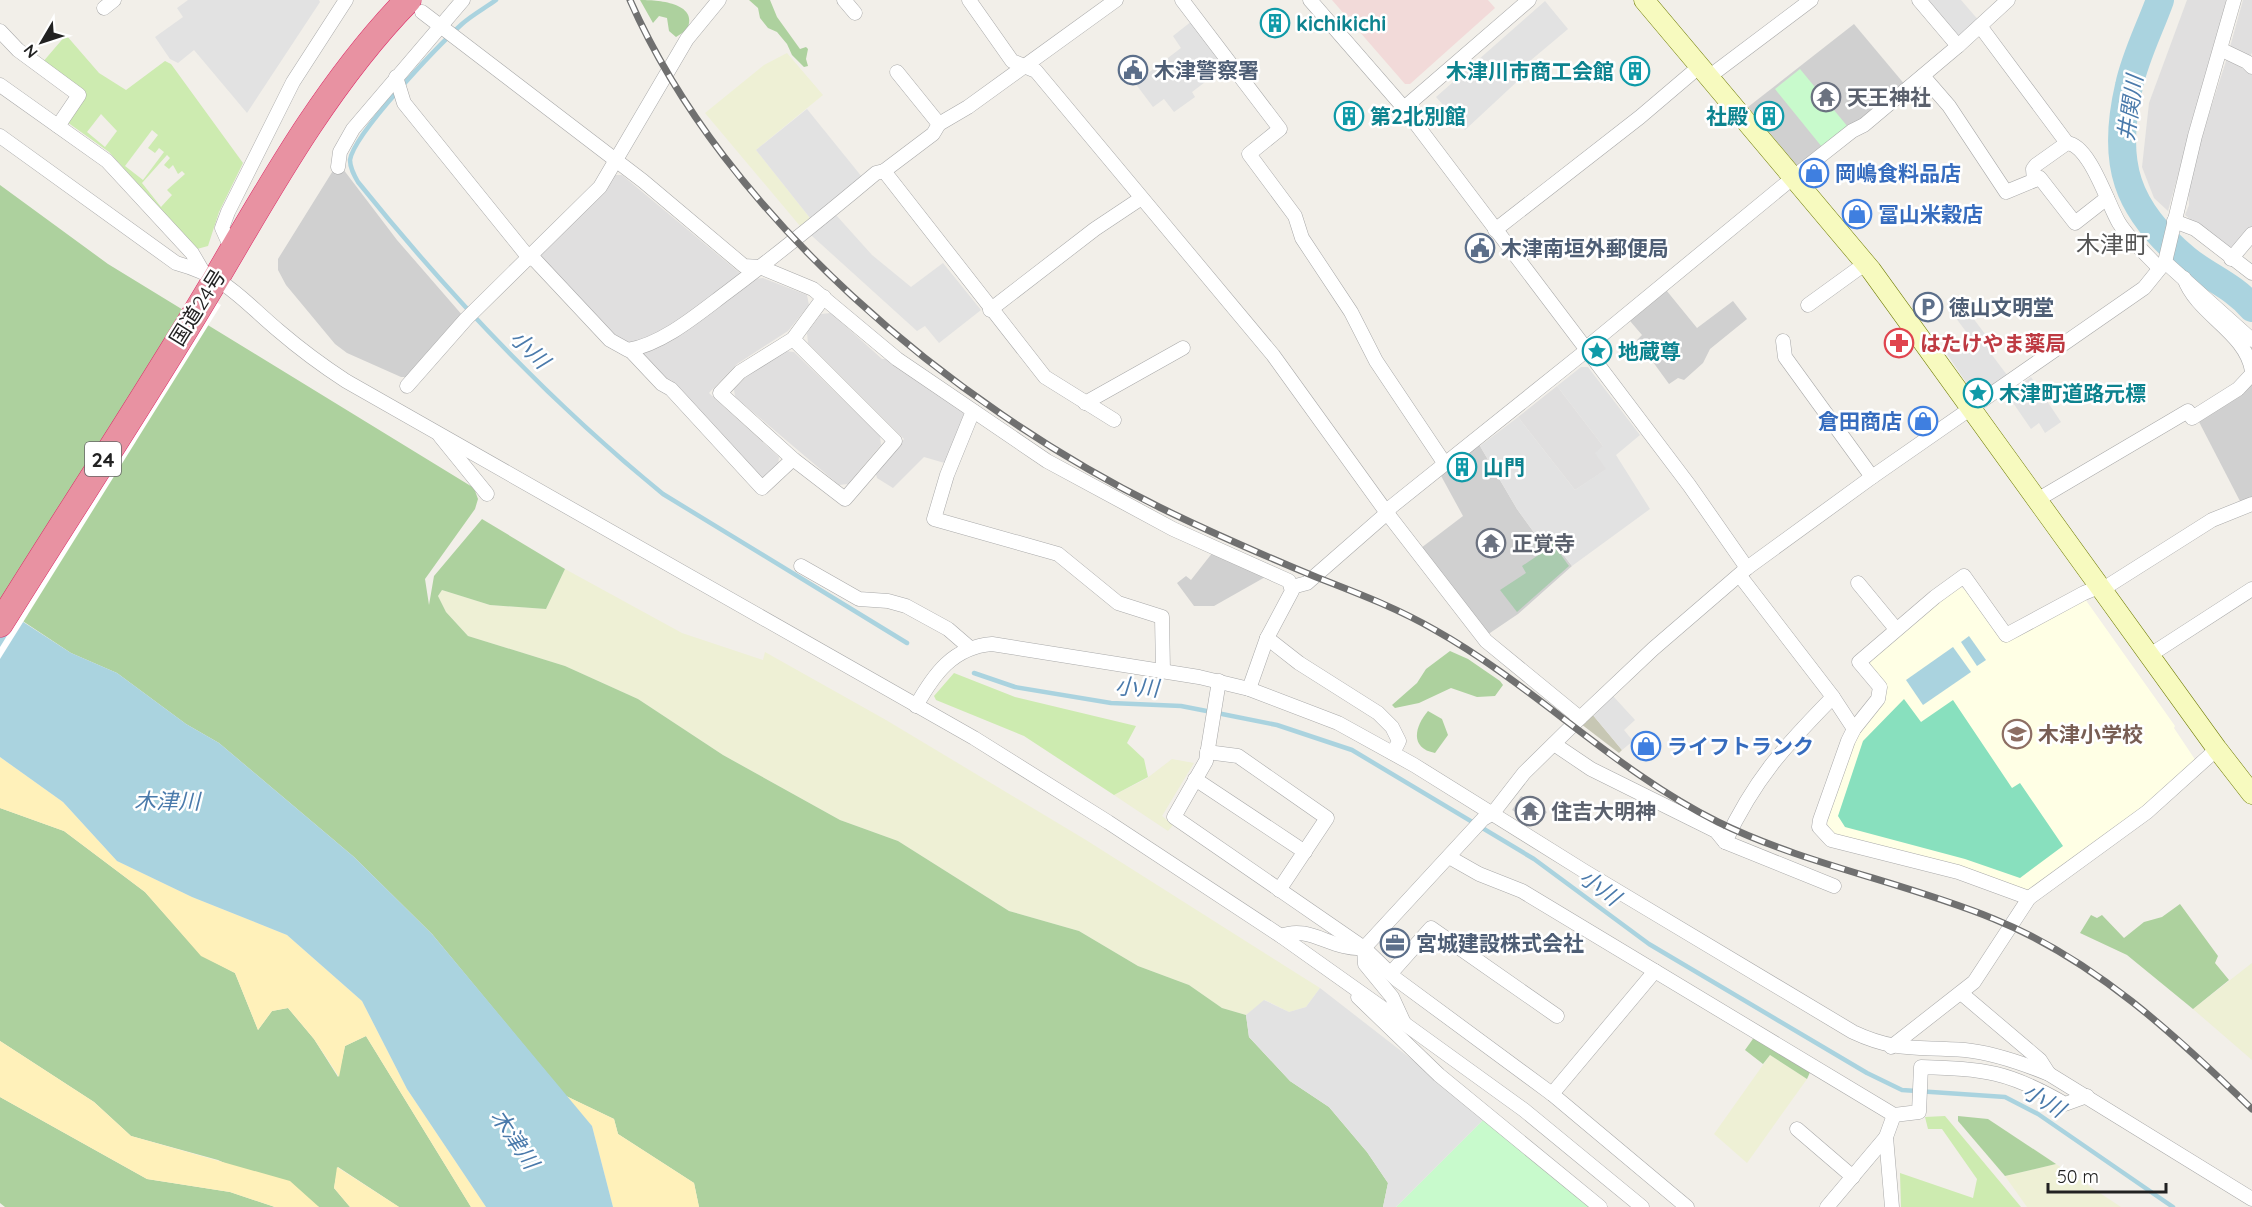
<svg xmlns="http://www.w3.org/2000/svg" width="2252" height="1207" font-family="Quicksand,'Noto Sans JP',sans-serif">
	<rect width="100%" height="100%" fill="#f2efe9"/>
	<g fill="#e0dfdf">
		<path d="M2187,0H2227L2168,211L2154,198L2142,167L2149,103Z"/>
		<path d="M2243,0H2252V53L2248,58L2230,47Z"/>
		<path d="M2227,58L2252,75V227L2231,253L2185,215L2189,205L2188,187L2194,160Z"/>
		<path d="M613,175H622L741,274L714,298L655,335L633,344L621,343L540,258L541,253Z"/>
		<path d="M763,278L807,295L809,305L788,331L737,364L709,393L779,457L778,466L766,478L757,477L693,407L681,389L671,380L665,379L643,356V352L754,279Z"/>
		<path d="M831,313L882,359H889L963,411L965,417L948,464L924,457L893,488L877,478L876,474L904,439L808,343L807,333L821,314Z"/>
		<path d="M785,351L794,352L880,436L881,445L848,484L839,485L735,397L734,389L747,376Z"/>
		<path d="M1557,386L1603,446L1607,469L1575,490L1518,417Z"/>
	</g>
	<path fill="#f2dad9" d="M1332,0H1488L1495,8L1410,84H1405Z"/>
	<path fill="#ffffe5" d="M1958,586L1968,591L2004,641L2085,599L2175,726L2174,728L2196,761L2129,820L2029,892L1833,834L1827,823L1853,740L1886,700V685L1871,667L1869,658Z"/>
	<g fill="#d0d0d0">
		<path d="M1854,24L1906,86L1798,167L1748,107Z"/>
		<path d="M334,169H343L397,240L463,316L409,377H401L347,353L335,344L286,285L278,270V259Z"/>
		<path d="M1662,285L1697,328L1733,301L1747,319L1710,349L1703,363L1684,380L1678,378L1669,384L1637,340L1642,335L1625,315Z"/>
		<path d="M2252,381V501L2242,505L2197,418Z"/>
		<path d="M1476,445L1480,446L1517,509L1538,538L1546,532L1572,566L1518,614L1487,635L1421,548L1463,516L1440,474Z"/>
		<path d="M1213,552L1267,576L1214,606H1194L1177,583L1186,576L1191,580Z"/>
		<path d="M1521,796L1547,812L1538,825L1512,810Z"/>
	</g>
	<path fill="#c7c7b4" d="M1592,714L1622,750L1619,753L1581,724Z"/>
	<g fill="#eef0d5">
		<path d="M787,53L823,95L756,150L810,218L800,226L705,113L764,65Z"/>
		<path d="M565,569L682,633L763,660L765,652L886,720L1086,840L1320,988L1306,1007L1289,1012L1265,1000L1246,1015L1222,1008L1189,985L1138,966L1079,931L1009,911L898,841L840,820L723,755L638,699L565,666L468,636L446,612L438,596L442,590L490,605L546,609Z"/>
		<path d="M1172,759L1194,763L1162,816L1173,825L1168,831L1114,795L1146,779Z"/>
		<path d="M2252,963V1060L2193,1009Z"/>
		<path d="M1770,1055L1807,1079L1747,1163L1714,1134Z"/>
		<path d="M2056,1164L2121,1207H2027L2005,1176Z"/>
	</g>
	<g fill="#cdebb0" fill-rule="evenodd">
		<path d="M66,35L99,73L126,90L165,61L171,64L243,163L219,212L208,246L197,249L109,152L67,122L85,94L42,63ZM101,114L117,131L105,147L87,132ZM152,130L158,135L148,148L155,153L159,148L164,152L143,180L125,166ZM167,155L170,158L164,165L169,169L173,165L178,174L182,171L185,174L167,190L172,195L161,207L142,183Z"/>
		<path d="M954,673L1015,697L1136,726L1127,743L1144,759L1148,777L1114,795L1024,736L936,700L934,696Z"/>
		<path d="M1945,1116L2021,1207H1901L1900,1173L1973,1198L1977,1179L1942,1129H1928L1925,1117Z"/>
	</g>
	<g fill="#add19e">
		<path d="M640,0C656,0 700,2 687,30L676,37L669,31L667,18L659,16L653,23Z"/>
		<path d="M749,0H770L777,17L800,49L806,47L808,49L806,59L808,66L804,67L792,55L787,44L777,32L768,28L760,18L758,8Z"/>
		<path d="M0,185L108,264L474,488L478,499L475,509L425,579L429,605L434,576L482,519L565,569L546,609L490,605L442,590L438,596L446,612L468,636L565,666L638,699L723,755L840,820L898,841L1009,911L1079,931L1138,966L1189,985L1222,1008L1246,1015L1249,1037L1290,1081L1329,1107L1367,1152L1388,1183L1383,1207H699L694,1183L618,1134L614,1119L566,1096L432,934L354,857L219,743L186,724L117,673L71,653L0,606Z"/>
		<path d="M1450,651L1468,659L1500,681L1503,685L1495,696L1477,697L1451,688L1419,703L1395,708L1392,705L1417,683L1426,669Z"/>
		<path d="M1428,711L1442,719L1448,735L1435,753C1409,748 1415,726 1428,711Z"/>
		<path d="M0,808L64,831L145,892L201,955L235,973L258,1030L272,1011L288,1008L314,1039L338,1077L345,1046L366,1036L471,1207H399L338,1167L334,1188L350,1207H319L218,1160L131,1136L94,1102L0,1041Z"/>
		<path d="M2180,904L2218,956L2215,963L2229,980L2193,1009L2127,955L2080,933L2091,915L2097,918L2102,915L2124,938L2144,922L2162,917Z"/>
		<path d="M1755,1036L1811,1070L1807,1079L1770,1055L1763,1064L1745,1050Z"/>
		<path d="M0,1097L147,1179L230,1192L275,1207H5L0,1203Z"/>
		<path d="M1958,1116L1988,1119L2056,1164L2005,1176L1958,1121Z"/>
	</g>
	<g fill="#fff1ba">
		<path d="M0,757L63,802L117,861L192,897L287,935L362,1001L407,1089L486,1207H471L366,1036L345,1046L339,1077L314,1039L288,1008L272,1011L258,1030L235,973L201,956L145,892L64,831L0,808Z"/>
		<path d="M0,1041L94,1102L131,1136L290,1181L319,1207H275L230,1192L147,1179L0,1097Z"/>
		<path d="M566,1096L614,1119L618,1134L694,1183L699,1207H613L592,1126Z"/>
		<path d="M337,1167L399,1207H350L334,1188Z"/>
	</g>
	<path fill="#aacbaf" d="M1546,534L1569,566L1517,612L1500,590L1526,573L1522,566L1540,554L1534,543Z"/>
	<g fill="#c8facc">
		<path d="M1800,69L1848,127L1822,147L1775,89Z"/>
		<path d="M1486,1117L1601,1207H1396Z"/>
	</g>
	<path fill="#88e0be" d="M1904,699L1921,722L1953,700L2012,788L2020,783L2063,846L2020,878L1965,859L1845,827L1838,816L1863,741Z"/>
	<g fill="#e2e2e2">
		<path d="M188,0H319L320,2L247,113L194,50L178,63L170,59L155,37L183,17L177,8Z"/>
		<path d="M1926,0H1961L1980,22L1959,41Z"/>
		<path d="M1545,1L1568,29L1518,71L1522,77L1465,130L1436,97Z"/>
		<path d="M1192,21L1226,66L1192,92L1195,97L1174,112L1164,99L1153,107L1135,83L1181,48L1173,36Z"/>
		<path d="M807,109L862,177L810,218L756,150Z"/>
		<path d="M836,215L872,255L911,287L943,263L981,310L939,343L925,326L917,331L811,235Z"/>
		<path d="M1961,302L1994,346L1989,351L2007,375L1981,394H1974L1947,354L1970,337L1950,310Z"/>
		<path d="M1581,367H1588L1640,435L1616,455L1650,509L1572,566L1546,532L1538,538L1517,509L1480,446L1518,417L1575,490L1606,469L1595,453L1603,446L1557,386Z"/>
		<path d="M2031,377L2061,422L2045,433L2039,423L2031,429L2007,394Z"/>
		<path d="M1613,696L1635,720L1624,730L1633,741L1622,750L1592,714Z"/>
		<path d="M1320,988L1486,1117L1396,1207H1383L1388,1183L1367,1152L1329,1107L1290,1081L1249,1037L1246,1015L1264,1000L1289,1012L1306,1007Z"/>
	</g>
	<g fill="#aad3df">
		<path d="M0,607L71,653L117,673L186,724L219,743L354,857L432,934L592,1126L613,1207H486L407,1089L362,1001L287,935L192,897L117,861L63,802L0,757Z"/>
		<path d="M1969,636L1986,660L1977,666L1961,642Z"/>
		<path d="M1953,647L1971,672L1923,705L1906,680Z"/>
	</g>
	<path fill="#fff" d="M215,301L221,305L0,659V647Z"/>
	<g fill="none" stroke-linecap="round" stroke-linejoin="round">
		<g stroke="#aad3df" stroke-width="4.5">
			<path d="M496,0C485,8 472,15 462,24C439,45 354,133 350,160C350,168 354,175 358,182C449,295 550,402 663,494L907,643"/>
			<path d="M974,673L1015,687L1111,703L1181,706L1222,714L1277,725L1352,750L1534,859L1649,944L1867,1073L1902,1090L2005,1097L2038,1114L2173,1207"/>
		</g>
		<path stroke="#aad3df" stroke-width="28" d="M2160,0C2150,28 2135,57 2129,86C2111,163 2126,209 2186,259C2208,277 2234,286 2252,308"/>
		<g stroke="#a9a9a9" stroke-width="15">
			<g id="street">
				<path d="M844,0L855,13"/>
				<path d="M969,0L1012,61L1036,71L1273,355L1387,513L1307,583L1292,587"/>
				<path d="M1182,0L1280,129L1249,154L1295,216L1302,238L1351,312L1376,361L1445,464"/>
				<path d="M1310,0L1404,108L1689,485L1747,568"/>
				<path d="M1919,0L1958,46"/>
				<path d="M104,8L114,0"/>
				<path d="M422,12L643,181L744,266L760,267L813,289L897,359L1047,461L1173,529L1289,581L1292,591L1267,638L1249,689"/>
				<path d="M1980,26L2067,143C2090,145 2108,205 2119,223C2129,239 2146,254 2159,268"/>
				<path d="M0,31L18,50L79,95L58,126"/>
				<path d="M2222,50L2247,62L2252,67"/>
				<path d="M897,72L939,124"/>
				<path d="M1710,76L1811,0"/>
				<path d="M1923,76L1949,106L2006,192L2040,178L2075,223L2107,198"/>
				<path d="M396,77L404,103L525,253L536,261L610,340L628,350C663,344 698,314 726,293C778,254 827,214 876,173L884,171L933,134L939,124L968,107L1116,0"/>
				<path d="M0,85L107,161L192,253L202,270"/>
				<path d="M1404,108L1529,0"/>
				<path d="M0,136L176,263C227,277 241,299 279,331C300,349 323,366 346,381L974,738L1108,822L1281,936L1405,1024L1524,1110L1642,1207"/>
				<path d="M338,167L340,152L353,129L463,0"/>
				<path d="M884,171L1045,377L1114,420"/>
				<path d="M2034,180L2033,169L2036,165L2067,143"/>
				<path d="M2174,221L2195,229L2252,273"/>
				<path d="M1495,230L1640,117L1700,66"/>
				<path d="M232,250L222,228L228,212L293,82L346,0"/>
				<path d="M2231,259L2252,234"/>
				<path d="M2165,262L2252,340"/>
				<path d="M2184,278C2197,315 2246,332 2252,371"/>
				<path d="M1808,305L1866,263"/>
				<path d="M990,310L1095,229L1140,199"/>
				<path d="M793,339L740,372L720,393L793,459L845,499L895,441L793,339L824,297"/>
				<path d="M1783,341L1785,357L1872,477"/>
				<path d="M1586,348L1795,176L1852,131L1864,125L1958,46L2008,0"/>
				<path d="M630,350L662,384L671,389L762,488L793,459"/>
				<path d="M407,386L466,319L600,187L687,39L719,0"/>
				<path d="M1085,403L1183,348"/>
				<path d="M973,411L947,475L934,519L1058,554L1118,603L1162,617L1163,671"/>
				<path d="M440,436L487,494"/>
				<path d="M2037,500L2188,411L2192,418L2238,389L2252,374"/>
				<path d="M801,566L859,599L888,601L906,606L948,629L970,648"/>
				<path d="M1740,576L1833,697L1854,729"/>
				<path d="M1858,583L1896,629"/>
				<path d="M2103,589L2212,520L2252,504"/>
				<path d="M1267,638L1299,663L1378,713L1392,727L1399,741L1393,753"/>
				<path d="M2150,655L2252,589"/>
				<path d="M1219,681L1206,761L1174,817L1364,948L1396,979L1552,1094L1687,1207"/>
				<path d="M916,706C934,674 953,647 992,644L1199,677L1249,689L1338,723L1414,765L1584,871L1853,1032C1898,1053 1918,1046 1965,1050C1994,1053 2022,1063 2049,1074L2252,1199"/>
				<path d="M1580,718L1486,641L1387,513L1391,507L1587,350"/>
				<path d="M1554,744L1591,769L1716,831L1725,842L1834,886"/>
				<path d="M1207,752L1238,756L1327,818L1279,890"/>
				<path d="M1195,779L1305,852"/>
				<path d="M1725,842C1755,778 1785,746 1833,697"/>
				<path d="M1449,857L1479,874L1522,891L1894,1115L1919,1112L1921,1067C1985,1069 2008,1071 2065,1104L2087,1096"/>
				<path d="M2029,898L1958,872L1831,840L1819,827L1820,820L1848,741L1854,729L1878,699L1880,687L1859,662L1935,597L1964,576L2006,635L2084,593L2101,586"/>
				<path d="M1281,936C1310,924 1332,951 1364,948"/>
				<path d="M1391,973L1431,928L1557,1016"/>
				<path d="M1961,993L2040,1060L2049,1074"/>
				<path d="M1358,997L1439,1075L1600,1207"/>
				<path d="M1404,1023L1392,997L1365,964L1364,948L1483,819L1493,813L1524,773L1580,718L1653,649L1747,568L1872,477L2144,288L2165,262L2195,136L2234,0"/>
				<path d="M1891,1047L1974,982L2029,898L2147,812L2217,749"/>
				<path d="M1552,1094L1655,971"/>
				<path d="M1797,1129L1853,1177"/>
				<path d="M1827,1207L1886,1137"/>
				<path d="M1892,1207L1886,1137L1894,1115"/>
			</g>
		</g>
		<g stroke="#707d05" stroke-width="21">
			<path id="secondary" d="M1644,0L1871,270L2217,749L2252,794"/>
		</g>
		<g stroke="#dc2a67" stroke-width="27">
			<path id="highway" d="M0,624C72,508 148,394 217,277C273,181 330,80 408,0"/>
		</g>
		<use href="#street" stroke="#fff" stroke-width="14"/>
		<use href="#secondary" stroke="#f7fabf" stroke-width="20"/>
		<use href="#highway" stroke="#e892a2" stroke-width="26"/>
		<g stroke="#707070" stroke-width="7">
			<path id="rail" d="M630,0C725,216 951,404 1159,507C1210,532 1263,555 1316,577C1357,593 1397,608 1435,630C1535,686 1615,771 1718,822C1806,865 1904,882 1994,919C2095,960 2175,1035 2252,1109"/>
		</g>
		<use href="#rail" stroke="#fff" stroke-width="4.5" stroke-dasharray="14" stroke-linecap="butt"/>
	</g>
	<defs>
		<g id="building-ring" transform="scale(1.5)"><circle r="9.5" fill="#fff" stroke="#0f9aa8" stroke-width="1.5"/><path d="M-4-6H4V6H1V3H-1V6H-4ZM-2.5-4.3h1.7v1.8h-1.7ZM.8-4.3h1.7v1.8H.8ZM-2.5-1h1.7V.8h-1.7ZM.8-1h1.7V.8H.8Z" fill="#0f9aa8"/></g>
		<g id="civic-ring" transform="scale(1.5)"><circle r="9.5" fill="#fff" stroke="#5c6f8a" stroke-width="1.5"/><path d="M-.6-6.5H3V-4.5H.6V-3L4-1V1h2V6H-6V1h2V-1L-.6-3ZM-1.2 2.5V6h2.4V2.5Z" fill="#5c6f8a"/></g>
		<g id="temple-ring" transform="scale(1.5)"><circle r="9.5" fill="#fff" stroke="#6b7280" stroke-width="1.5"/><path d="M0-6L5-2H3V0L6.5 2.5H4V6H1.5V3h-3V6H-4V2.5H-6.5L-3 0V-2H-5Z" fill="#6b7280"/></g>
		<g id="shop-ring" transform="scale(1.5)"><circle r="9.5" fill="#fff" stroke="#3f7fe0" stroke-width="1.5"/><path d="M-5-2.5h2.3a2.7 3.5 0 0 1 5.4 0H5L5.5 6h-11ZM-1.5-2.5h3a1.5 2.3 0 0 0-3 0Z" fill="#3f7fe0"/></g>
		<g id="parking-ring" transform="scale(1.5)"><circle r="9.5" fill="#fff" stroke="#5c6f8a" stroke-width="1.5"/><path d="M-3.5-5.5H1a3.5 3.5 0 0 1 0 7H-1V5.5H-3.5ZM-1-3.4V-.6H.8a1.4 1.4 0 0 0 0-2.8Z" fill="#5c6f8a"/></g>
		<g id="pharmacy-ring" transform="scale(1.5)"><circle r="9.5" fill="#fff" stroke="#e0444e" stroke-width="1.5"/><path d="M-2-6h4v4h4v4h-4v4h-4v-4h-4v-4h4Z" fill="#e0444e"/></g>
		<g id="sight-ring" transform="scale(1.5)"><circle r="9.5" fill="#fff" stroke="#0f9aa8" stroke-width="1.5"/><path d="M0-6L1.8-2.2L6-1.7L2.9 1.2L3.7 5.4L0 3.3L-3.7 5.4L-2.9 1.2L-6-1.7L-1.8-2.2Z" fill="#0f9aa8"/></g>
		<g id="school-ring" transform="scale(1.5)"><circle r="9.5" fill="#fff" stroke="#8d6e63" stroke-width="1.5"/><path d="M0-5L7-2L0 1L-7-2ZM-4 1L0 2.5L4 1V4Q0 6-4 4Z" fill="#8d6e63"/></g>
		<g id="office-ring" transform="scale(1.5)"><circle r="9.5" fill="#fff" stroke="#5c6f8a" stroke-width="1.5"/><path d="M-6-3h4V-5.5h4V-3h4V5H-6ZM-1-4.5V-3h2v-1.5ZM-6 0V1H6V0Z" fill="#5c6f8a"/></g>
	</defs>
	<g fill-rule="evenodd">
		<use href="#building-ring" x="1275" y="23"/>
		<use href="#civic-ring" x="1133" y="70"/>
		<use href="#building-ring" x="1635" y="71"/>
		<use href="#temple-ring" x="1826" y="97"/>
		<use href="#building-ring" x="1349" y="116"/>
		<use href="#building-ring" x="1769" y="116"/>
		<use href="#shop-ring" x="1814" y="173"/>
		<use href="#shop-ring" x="1857" y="214"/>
		<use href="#civic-ring" x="1480" y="248"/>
		<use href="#parking-ring" x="1928" y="307"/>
		<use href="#pharmacy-ring" x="1899" y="343"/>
		<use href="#sight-ring" x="1597" y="351"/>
		<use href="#sight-ring" x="1978" y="393"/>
		<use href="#shop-ring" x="1923" y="421"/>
		<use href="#building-ring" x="1462" y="467"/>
		<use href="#temple-ring" x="1491" y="543"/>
		<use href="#school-ring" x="2017" y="734"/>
		<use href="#shop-ring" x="1646" y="746"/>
		<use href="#temple-ring" x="1530" y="811"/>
		<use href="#office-ring" x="1395" y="943"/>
	</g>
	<g text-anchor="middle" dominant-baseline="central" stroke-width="5" stroke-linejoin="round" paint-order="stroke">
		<rect fill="#fff" stroke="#646464" stroke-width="1.5" x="85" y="442" width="36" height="34" rx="4.5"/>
		<g font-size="20" font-weight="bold" fill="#222">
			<text x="103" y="459">24</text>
		</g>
		<g font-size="21" font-weight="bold" fill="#0d838f" stroke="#fff" text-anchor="start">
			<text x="1296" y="23">kichikichi</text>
			<text x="1614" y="71" text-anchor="end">木津川市商工会館</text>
			<text x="1370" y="116">第2北別館</text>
			<text x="1748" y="116" text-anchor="end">社殿</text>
			<text x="1618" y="351">地蔵尊</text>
			<text x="1999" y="393">木津町道路元標</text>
			<text x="1483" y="467">山門</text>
		</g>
		<g font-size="21" font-weight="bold" fill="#4e5e75" stroke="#fff" text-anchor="start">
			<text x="1154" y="70">木津警察署</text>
			<text x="1501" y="248">木津南垣外郵便局</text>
			<text x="1949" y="307">徳山文明堂</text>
			<text x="1416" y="943">宮城建設株式会社</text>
		</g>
		<g font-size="21" font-weight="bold" fill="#5b616d" stroke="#fff" text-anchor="start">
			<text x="1847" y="97">天王神社</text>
			<text x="1512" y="543">正覚寺</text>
			<text x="1551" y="811">住吉大明神</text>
		</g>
		<g font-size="21" font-weight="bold" fill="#366cbe" stroke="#fff" text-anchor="start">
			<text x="1835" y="173">岡嶋食料品店</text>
			<text x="1878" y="214">冨山米穀店</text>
			<text x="1902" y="421" text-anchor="end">倉田商店</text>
			<text x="1667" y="746">ライフトランク</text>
		</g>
		<g font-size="21" fill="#222" stroke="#fff">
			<text transform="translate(197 307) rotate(-58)">国道24号</text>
		</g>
		<g font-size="21" font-weight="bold" fill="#be3a42" stroke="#fff" text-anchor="start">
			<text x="1920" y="343">はたけやま薬局</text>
		</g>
		<g font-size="21" font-weight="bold" fill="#785e54" stroke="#fff" text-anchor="start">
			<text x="2038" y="734">木津小学校</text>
		</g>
		<g font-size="22" font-style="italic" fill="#4a7aab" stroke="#fff">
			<text transform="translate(2130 108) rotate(-82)">井関川</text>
			<text transform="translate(530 349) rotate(44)">小川</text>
			<text transform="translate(1137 687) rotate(3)">小川</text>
			<text x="167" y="801">木津川</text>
			<text transform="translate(1600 887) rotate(36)">小川</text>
			<text transform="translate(2044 1100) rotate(31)">小川</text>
			<text transform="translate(515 1139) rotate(56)">木津川</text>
		</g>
		<g font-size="24" fill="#555" stroke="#fff">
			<text x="2112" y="244">木津町</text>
		</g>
	</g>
	<g transform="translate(42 42) rotate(231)" stroke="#ffffff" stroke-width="4.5" paint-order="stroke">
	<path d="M0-4.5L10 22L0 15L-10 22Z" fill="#222222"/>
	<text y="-9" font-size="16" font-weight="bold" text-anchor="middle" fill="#222222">N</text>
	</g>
	<path d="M2048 1183v9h118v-9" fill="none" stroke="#222222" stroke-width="3"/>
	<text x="2057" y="1183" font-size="18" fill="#222222" stroke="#ffffff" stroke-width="4.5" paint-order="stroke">50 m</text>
</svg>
